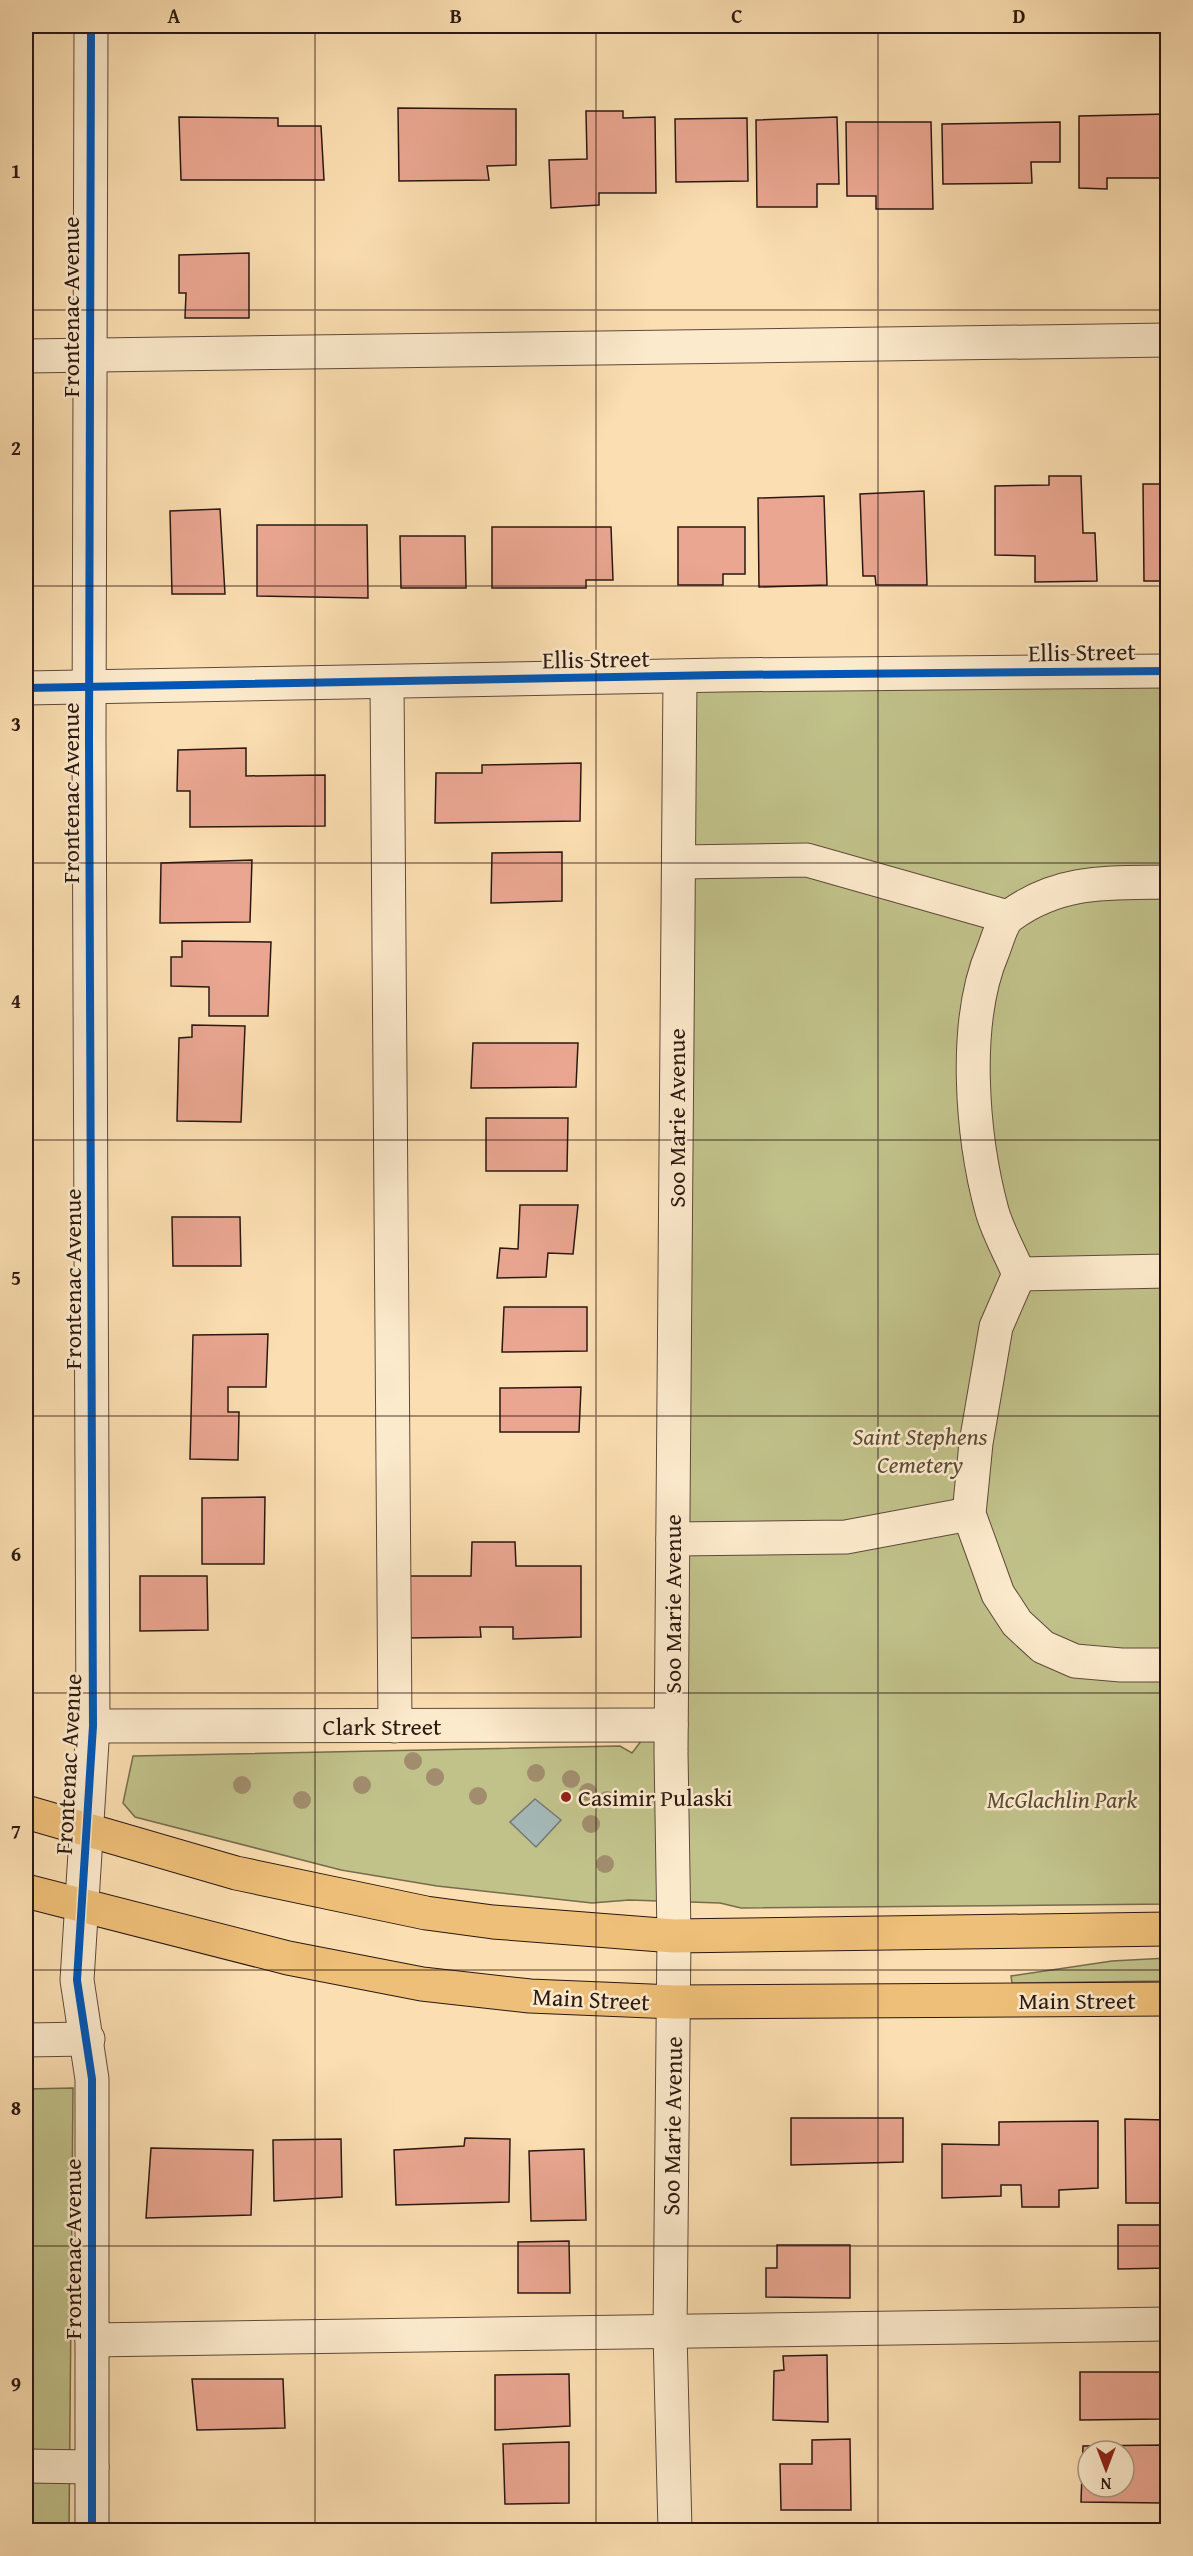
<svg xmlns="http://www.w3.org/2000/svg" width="1193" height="2556" font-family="'Gentium Book Plus',serif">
	<rect width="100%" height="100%" fill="#fbdeb1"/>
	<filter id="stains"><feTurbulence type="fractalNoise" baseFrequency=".00333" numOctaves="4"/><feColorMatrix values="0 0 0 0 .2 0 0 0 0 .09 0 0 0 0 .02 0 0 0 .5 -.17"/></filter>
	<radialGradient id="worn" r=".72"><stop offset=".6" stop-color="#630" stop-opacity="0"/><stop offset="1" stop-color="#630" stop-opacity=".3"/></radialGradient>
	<g fill="#c1c18a" stroke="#766c4e" stroke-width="1.5">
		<path d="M1167,676V1904L741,1908L720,1903L629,1900L592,1903L437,1886L341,1870L135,1817L123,1803L133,1756L620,1746L632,1753L671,1702L680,677Z"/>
		<path d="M1167,1958V1981L1012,1983L1011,1976L1112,1961Z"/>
		<path d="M73,2088L69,2530H26V2089Z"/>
	</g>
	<path fill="#a5b9b8" stroke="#747976" stroke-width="1.5" d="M535,1799L561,1820L536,1847L510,1822Z"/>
	<g fill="#eaa691" stroke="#2b1812" stroke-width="1.5" fill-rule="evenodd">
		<path d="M398,108L516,109V165L487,166L489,180L399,181Z"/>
		<path d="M586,111H623V118L655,117L656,193H599V205L551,208L549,160L587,159Z"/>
		<path d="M1168,114V178H1107V189L1079,188V116Z"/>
		<path d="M179,117L278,118V126H321L324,180H181Z"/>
		<path d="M837,117L839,184H817V207H757L756,120Z"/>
		<path d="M747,118L748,181L676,182L675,119Z"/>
		<path d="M846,122H931L933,209H876V196H847Z"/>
		<path d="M1060,122V162H1031L1032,183L943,184L942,124Z"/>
		<path d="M249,253V318H185L186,293H179V255Z"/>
		<path d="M1049,476H1081L1083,533H1095L1097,581L1035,582V556L995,555V486L1049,485Z"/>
		<path d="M1143,484H1168V581H1144Z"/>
		<path d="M924,491L927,585H876L875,576H863L860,494Z"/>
		<path d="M824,496L827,585L759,587L758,498Z"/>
		<path d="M220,509L225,594H172L170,511Z"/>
		<path d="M257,525H367L368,598L257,596Z"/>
		<path d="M492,527H611L613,580H586V588H492Z"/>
		<path d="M678,527H745V574H723V585H678Z"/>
		<path d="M400,536H465L466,588H401Z"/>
		<path d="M246,748V776L325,775V826L190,827V791H177L178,750Z"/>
		<path d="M581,763L580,821L435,823L436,773H482V765Z"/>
		<path d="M562,852V901L491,903L492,853Z"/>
		<path d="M252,860L250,922L160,923L161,863Z"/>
		<path d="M182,941L271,942L268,1016H209V987L171,986V957H182Z"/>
		<path d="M192,1025L245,1026L241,1122L177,1121L179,1038L192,1037Z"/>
		<path d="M473,1043H578L576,1087L471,1088Z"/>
		<path d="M486,1118H568L567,1171H486Z"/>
		<path d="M520,1205H578L573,1254L548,1253L546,1277L497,1278L500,1248L518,1249Z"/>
		<path d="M172,1217H240L241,1266H173Z"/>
		<path d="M504,1307H587V1351L502,1352Z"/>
		<path d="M268,1334L266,1387H228V1412H239L238,1460L190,1459L193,1335Z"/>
		<path d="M581,1387L579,1432H500V1388Z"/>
		<path d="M265,1497L264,1564H202V1498Z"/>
		<path d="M472,1542H515L516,1566H581V1637L513,1639V1627H480L481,1637L403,1638V1576H471Z"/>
		<path d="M140,1576H207L208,1630L140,1631Z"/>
		<path d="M791,2118H903V2162L791,2165Z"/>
		<path d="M1125,2119L1166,2120L1168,2203H1126Z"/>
		<path d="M1098,2121V2188L1059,2190V2207H1022L1021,2185H1001V2196L942,2198V2144L999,2145V2122Z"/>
		<path d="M465,2138L510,2139L509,2202L396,2205L394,2150L464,2146Z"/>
		<path d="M341,2139L342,2197L274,2201L273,2140Z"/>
		<path d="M151,2148L253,2150L251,2215L146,2218Z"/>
		<path d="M584,2149L586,2220L531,2221L529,2151Z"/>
		<path d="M1118,2225H1168V2268L1118,2269Z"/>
		<path d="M569,2241L570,2293H518V2242Z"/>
		<path d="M777,2245H850V2298L766,2297V2268H777Z"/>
		<path d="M827,2355L828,2422L773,2420L774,2371L784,2370L783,2356Z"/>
		<path d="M1080,2372H1162L1161,2419L1080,2420Z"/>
		<path d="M569,2374L570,2426L495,2430V2375Z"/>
		<path d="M192,2379H283L285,2428L197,2430Z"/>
		<path d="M850,2439L851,2510H781L780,2464H812V2440Z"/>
		<path d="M569,2442V2503L505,2504L503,2444Z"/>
		<path d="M1162,2445V2503L1081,2502L1083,2446ZM1088,2451H1124V2487H1088Z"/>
	</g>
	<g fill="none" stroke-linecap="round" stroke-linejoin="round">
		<g stroke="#5f4a3a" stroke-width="35">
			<g id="minor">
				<path d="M91,26L89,740L93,1726L77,1980L92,2079V2530"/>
				<path d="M26,356L1168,340"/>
				<path d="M387,683L395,1726"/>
				<path d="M26,688L722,675L1168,671"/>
				<path d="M679,862L807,860L1008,917"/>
				<path d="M1168,882C1109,883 1061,879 1011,915C1002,921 997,941 993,951C962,1023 972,1137 992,1211C998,1232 1010,1253 1019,1274L996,1327L976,1443L969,1514L998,1594L1017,1623L1043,1647L1075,1661L1121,1665H1168"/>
				<path d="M1019,1274L1168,1271"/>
				<path d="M673,1539L846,1537L969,1514"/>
				<path d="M93,1726L671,1725"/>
				<path d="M26,2040L88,2039"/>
				<path d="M92,2340L1168,2324"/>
				<path d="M26,2466L92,2467"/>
				<path d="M675,2530L670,2333L674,1936L671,1752L680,677"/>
			</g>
		</g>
		<g stroke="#2b1812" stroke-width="35">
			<g id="major">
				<path d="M26,1812L236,1873L426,1913L493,1922L674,1936L1168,1929"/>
				<path d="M26,1891L288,1958L422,1984L530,1996L674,2002L1168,1999"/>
			</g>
		</g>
		<use href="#minor" stroke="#fceacc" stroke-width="33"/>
		<use href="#major" stroke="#eebf78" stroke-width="33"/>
		<g stroke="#fceacc" stroke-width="11">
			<g id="cycleway">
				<path d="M91,26L89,740L93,1726L77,1980L92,2079V2530"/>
				<path d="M26,688L722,675L1168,671"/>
			</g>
		</g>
		<use href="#cycleway" stroke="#0057b8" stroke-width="8"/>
	</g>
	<g fill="#a18d6d">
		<circle cx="413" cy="1761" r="9"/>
		<circle cx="536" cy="1773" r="9"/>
		<circle cx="435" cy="1777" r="9"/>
		<circle cx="571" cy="1779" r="9"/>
		<circle cx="242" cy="1785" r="9"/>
		<circle cx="362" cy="1785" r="9"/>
		<circle cx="588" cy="1792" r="9"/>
		<circle cx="478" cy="1796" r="9"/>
		<circle cx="302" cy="1800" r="9"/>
		<circle cx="607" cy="1800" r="9"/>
		<circle cx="591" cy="1824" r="9"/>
		<circle cx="605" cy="1864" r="9"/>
	</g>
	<path fill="none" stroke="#2b1812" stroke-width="1.5" stroke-opacity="0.55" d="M315,26V2530M596,26V2530M878,26V2530M26,310H1168M26,586H1168M26,863H1168M26,1140H1168M26,1416H1168M26,1693H1168M26,1970H1168M26,2246H1168"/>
	<circle fill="#8f2418" stroke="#fceacc" stroke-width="2" cx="566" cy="1797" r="6"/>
	<g text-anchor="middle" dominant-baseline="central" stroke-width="5" stroke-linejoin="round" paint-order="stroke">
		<g font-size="24" fill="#2b1812" stroke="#fceacc">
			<text transform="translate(70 307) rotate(-90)">Frontenac Avenue</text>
			<text transform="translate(1082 652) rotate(-1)">Ellis Street</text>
			<text transform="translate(596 659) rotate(-1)">Ellis Street</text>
			<text transform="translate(70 793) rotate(-90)">Frontenac Avenue</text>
			<text transform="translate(676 1118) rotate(-90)">Soo Marie Avenue</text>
			<text transform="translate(72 1279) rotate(-90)">Frontenac Avenue</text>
			<text transform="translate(672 1604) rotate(-90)">Soo Marie Avenue</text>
			<text x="382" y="1726">Clark Street</text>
			<text transform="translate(68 1764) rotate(-87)">Frontenac Avenue</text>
			<text transform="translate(591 1999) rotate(3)">Main Street</text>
			<text x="1077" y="2000">Main Street</text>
			<text transform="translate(672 2126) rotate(-89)">Soo Marie Avenue</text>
			<text transform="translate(72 2249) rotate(-90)">Frontenac Avenue</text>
		</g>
		<g font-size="24" font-style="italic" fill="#584b36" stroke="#fceacc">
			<text x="920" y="1436">Saint Stephens<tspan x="920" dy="28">Cemetery</tspan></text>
			<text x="1062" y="1799">McGlachlin Park</text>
		</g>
		<g font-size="24" fill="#2b1812" stroke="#fceacc" text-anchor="start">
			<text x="578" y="1797">Casimir Pulaski</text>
		</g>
	</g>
	<rect width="1193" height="2556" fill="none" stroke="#fbdeb1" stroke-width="66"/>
	<g transform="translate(1106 2469) rotate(180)"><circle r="28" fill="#fceacc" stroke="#a89682" stroke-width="1.5"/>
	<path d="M0-4.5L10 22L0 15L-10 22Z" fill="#8f2418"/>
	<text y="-9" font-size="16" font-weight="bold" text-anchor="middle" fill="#2b1812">N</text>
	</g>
	<rect x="33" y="33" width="1127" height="2490" fill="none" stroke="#2b1812" stroke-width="2"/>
	<g font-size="20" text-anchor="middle" font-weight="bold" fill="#2b1812">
		<text x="174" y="23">A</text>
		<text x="456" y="23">B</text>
		<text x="737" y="23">C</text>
		<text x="1019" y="23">D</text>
		<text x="16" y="178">1</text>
		<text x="16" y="455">2</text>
		<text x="16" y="731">3</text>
		<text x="16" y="1008">4</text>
		<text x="16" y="1285">5</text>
		<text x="16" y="1561">6</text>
		<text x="16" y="1838">7</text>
		<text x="16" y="2115">8</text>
		<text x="16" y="2391">9</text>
	</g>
	<rect width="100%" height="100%" filter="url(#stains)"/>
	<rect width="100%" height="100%" fill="url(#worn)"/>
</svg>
